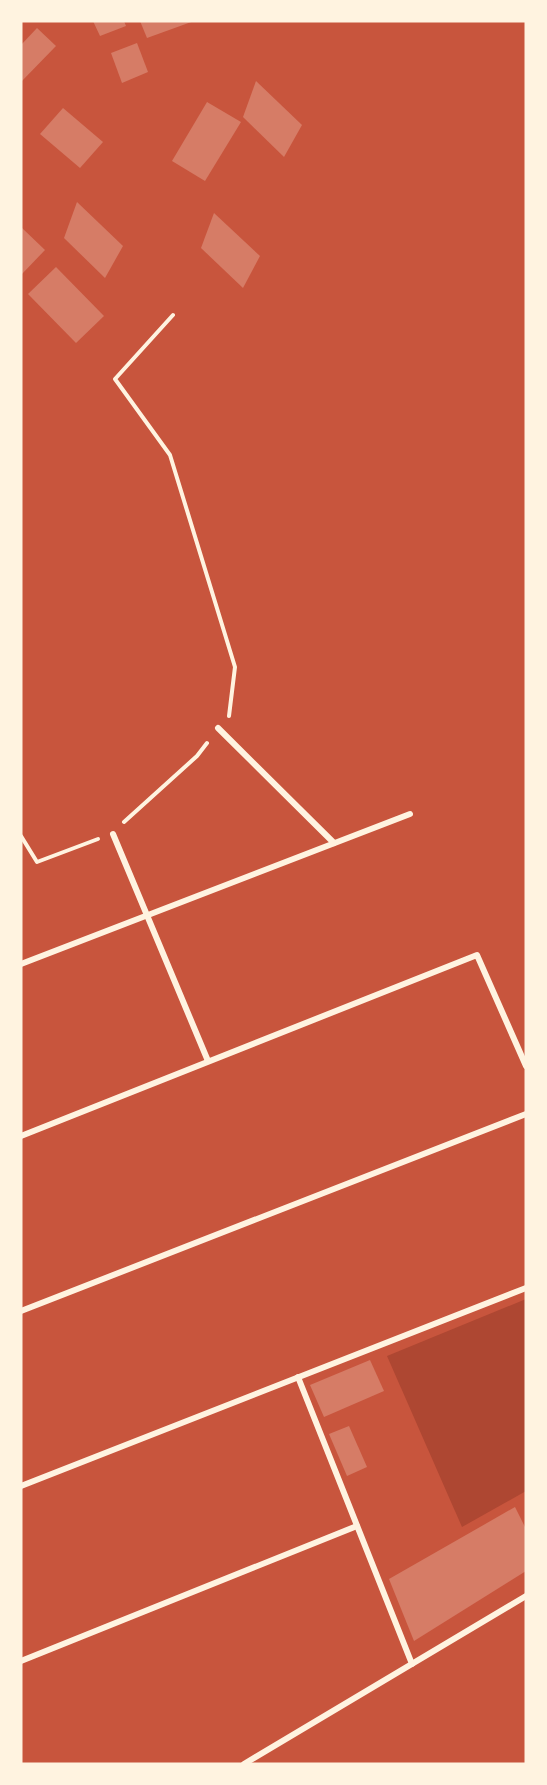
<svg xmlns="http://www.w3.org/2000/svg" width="547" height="1785" font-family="'IBM Plex Sans',sans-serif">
	<rect width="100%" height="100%" fill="#c8553d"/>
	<path fill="#ae4732" d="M526,1299V1491L462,1527L387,1356Z"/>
	<g fill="#d67c66">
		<path d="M93,21H124L126,26L100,36Z"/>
		<path d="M140,21H194L147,38Z"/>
		<path d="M37,28L56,46L21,82V45Z"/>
		<path d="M137,43L148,72L122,83L111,53Z"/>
		<path d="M256,81L302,125L284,157L243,117Z"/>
		<path d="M207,102L241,122L205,181L172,161Z"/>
		<path d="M63,108L103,142L80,168L40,134Z"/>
		<path d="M77,202L123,246L105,278L64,238Z"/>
		<path d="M214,213L260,256L243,288L201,248Z"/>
		<path d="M21,227L45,250L21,275Z"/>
		<path d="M56,267L104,316L76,343L28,294Z"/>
		<path d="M370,1360L384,1391L324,1417L310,1385Z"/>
		<path d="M349,1426L367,1467L347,1476L329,1434Z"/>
		<path d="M515,1507L526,1529V1571L414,1641L389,1579Z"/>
	</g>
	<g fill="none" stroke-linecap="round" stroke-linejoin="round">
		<g stroke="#fff3e0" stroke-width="4">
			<path d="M173,315L115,379L170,455L235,667L229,716"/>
			<path d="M124,822L197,756L207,743"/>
			<path d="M21,836L37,862L98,839"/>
		</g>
		<g stroke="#fff3e0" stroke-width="6">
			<path d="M218,728L334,843"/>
			<path d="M113,834L208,1061"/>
			<path d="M21,964L410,814"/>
			<path d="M21,1136L477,955L526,1066"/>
			<path d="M21,1311L526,1114"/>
			<path d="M298,1377L412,1664"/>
			<path d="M21,1486L526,1288"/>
			<path d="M21,1661L357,1526"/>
			<path d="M244,1764L526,1596"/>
		</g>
	</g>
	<rect width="547" height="1785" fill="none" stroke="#fff3e0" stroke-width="45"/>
</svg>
